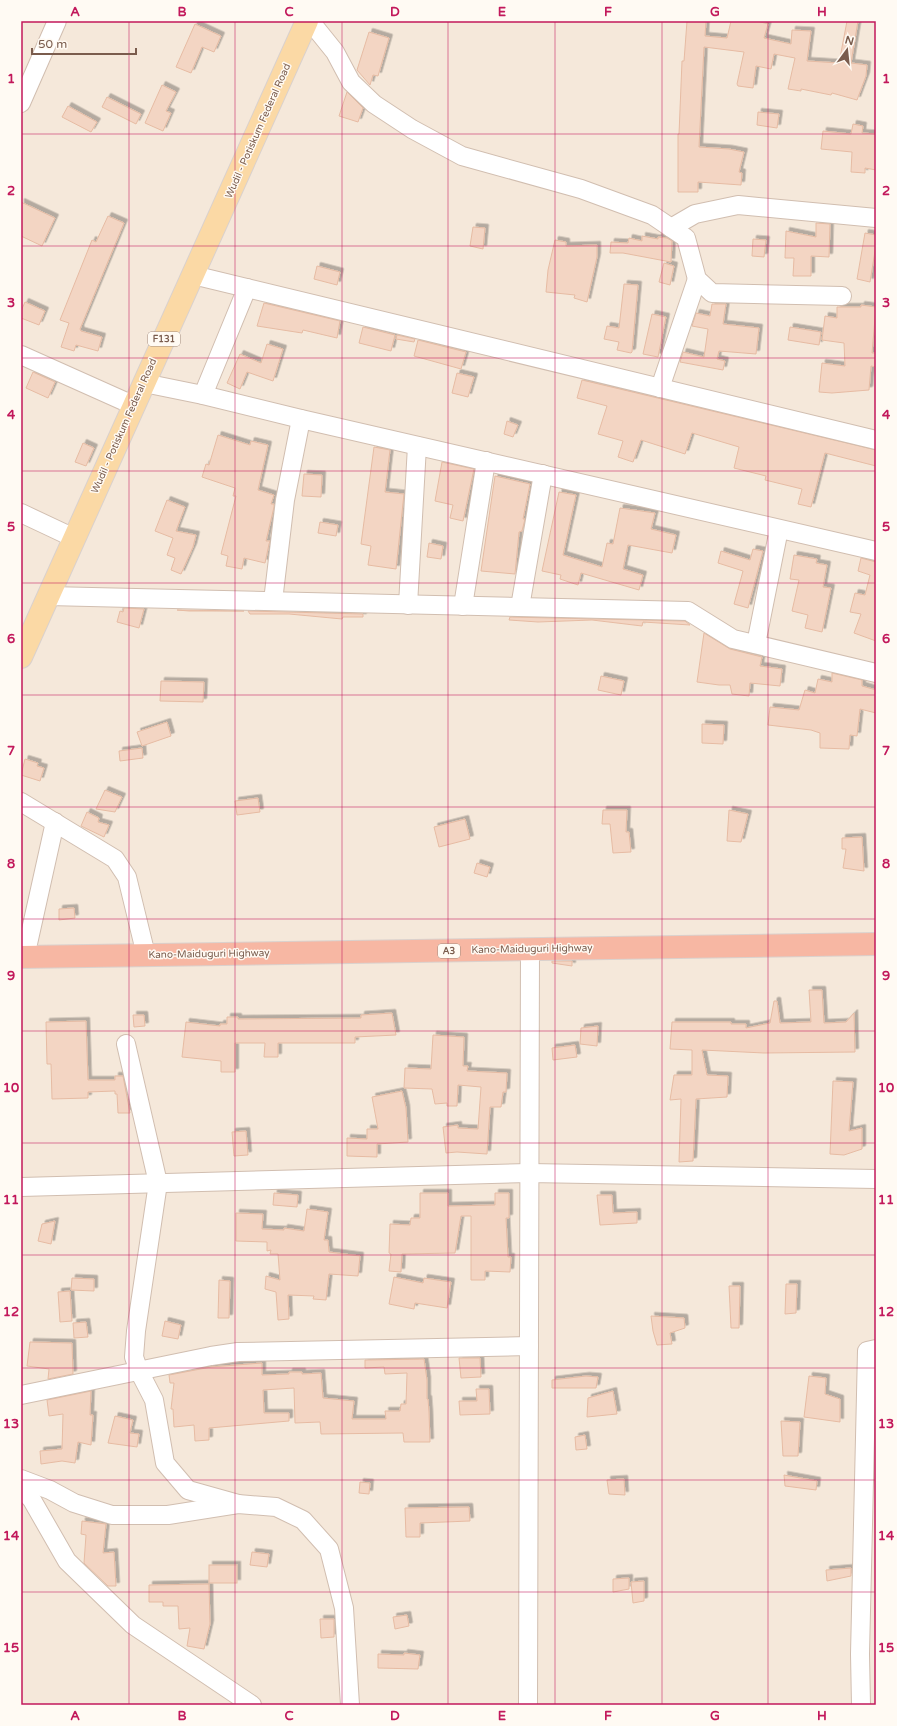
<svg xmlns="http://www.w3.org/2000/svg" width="897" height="1726" font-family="'Varela Round',sans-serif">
	<defs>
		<filter id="shadow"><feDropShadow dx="3.5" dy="-3.5" stdDeviation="0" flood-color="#0004"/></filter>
	</defs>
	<rect width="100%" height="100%" fill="#fdf6ec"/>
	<rect fill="#f5e8da" x="21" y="21" width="855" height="1684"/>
	<g fill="#f3d5c3" stroke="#e6bba3" filter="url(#shadow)">
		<path d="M687,21H706L705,36L727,38L731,21H757L768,24L764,38L791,44L792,30L811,31L807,61L839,63L847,21H858L851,63L867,65L866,76L857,100L832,93L831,95L801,89V91L788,89L795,58L774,54L771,69L756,66L753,88L738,86L737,84L744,52L704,47L699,147L729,149L744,152L739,172L742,173L741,185L698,182V192H678V134H679L682,61H684Z"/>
		<path d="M195,24L221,36L214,52L202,47L191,73L176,67Z"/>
		<path d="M369,32L389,38L378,76L373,75L370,85L357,70Z"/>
		<path d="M162,85L176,92L166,111L171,113L163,131L145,123Z"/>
		<path d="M347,92L363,108L358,122L339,116Z"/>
		<path d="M107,97L141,114L136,124L102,107Z"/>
		<path d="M68,106L97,122L91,132L62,117Z"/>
		<path d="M758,112L779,114L777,128L757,125Z"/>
		<path d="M853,124L863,126L862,133L876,134V170L865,168V173L851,172L852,152L821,149L823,131L851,134Z"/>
		<path d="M21,202L55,218L42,246L21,236Z"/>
		<path d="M108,216L124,223L80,329L81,331L102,337L98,351L76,345L74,351L61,347L69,323L60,320L92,240L96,242Z"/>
		<path d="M816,223L830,224L829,257L811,256V276H793L794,258H785L786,231L816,237Z"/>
		<path d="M473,227L485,228L483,249L470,246Z"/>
		<path d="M865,233L876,235V245L870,282L857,279Z"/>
		<path d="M642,236L658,239V237L667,238L672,241L671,262L623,253H610L611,242L628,243L629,238L642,241Z"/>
		<path d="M753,239L766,240L764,257L752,256Z"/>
		<path d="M555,240L566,242V246L597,245V257L587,302L574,298L575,295L546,292L548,270Z"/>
		<path d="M664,263L674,266L670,285L659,282Z"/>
		<path d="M317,266L340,272L337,285L314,279Z"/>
		<path d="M624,284L638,285L632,352L631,353L617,350L619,342L604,339L607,326L619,328Z"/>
		<path d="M25,302L45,311L39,325L21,318V311Z"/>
		<path d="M264,303L340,321L337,338L303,330L302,333L257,326Z"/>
		<path d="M712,304H726L723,324L759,328L756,354L719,351L717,359L725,361L723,370L680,362L683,352L704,357L708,329L692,326L696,313L710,316Z"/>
		<path d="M861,305L876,307L872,353H876V367L871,366L869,390L832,393L819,392L822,363L845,366L844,343L822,340L825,316L837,318V307H861Z"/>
		<path d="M652,314L666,317L658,357L643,354Z"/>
		<path d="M363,327L395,335L391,351L359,343Z"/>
		<path d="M790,327L821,332L819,345L788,340Z"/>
		<path d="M397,335L415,339L414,342L396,339Z"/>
		<path d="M418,340L466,352L461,369L414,356Z"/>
		<path d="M267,344L283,349L273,381L247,372L240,389L227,383L240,354L261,363Z"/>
		<path d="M33,372L55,382L48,398L26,388Z"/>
		<path d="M457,373L474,377L468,397L452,393Z"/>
		<path d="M582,380L876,450V466L825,453L811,507L798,504L802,489L765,480L766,476L734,468L739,447L692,433L685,454L641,440L633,462L618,457L623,441L598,434L607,406L577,398Z"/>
		<path d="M507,421L518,425L513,437L504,434Z"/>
		<path d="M218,435L250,445L251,441L268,445L258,490L274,495L271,504H274V507L266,541H270L269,544L265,563L244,558L242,569L226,566L228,556L221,554L236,496H233L235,488L202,477L206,464L209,465Z"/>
		<path d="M83,443L94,448L86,466L75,462Z"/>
		<path d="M374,447L390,450L385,492L404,494L396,569L368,565L371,546L361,544Z"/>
		<path d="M442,462L474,469L463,521L450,518L453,505L435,501Z"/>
		<path d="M304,474L322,475L321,497L302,496Z"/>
		<path d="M495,476L530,484L523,519H525L522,531L519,532L515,574L481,571Z"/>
		<path d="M559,492L576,495L563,555L602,567L607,543L613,544L620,508L655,513L651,529L676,535L672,553L628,545L623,569L643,575L639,590L581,573L578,585L560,579L561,575L542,571Z"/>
		<path d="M167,500L185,507L176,531L196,535L193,547L181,574L171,570L175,558L167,555L173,538L155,531Z"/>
		<path d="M320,522L338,525L336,536L318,533Z"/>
		<path d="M429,543L443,546L441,559L427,557Z"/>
		<path d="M753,549L763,551L748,608L734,604L743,571L718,563L721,551L750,560Z"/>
		<path d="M794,555L817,559L816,563L827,565L823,587L831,588L822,632L805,628L808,615L792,611L799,580L790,579Z"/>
		<path d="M861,558L876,562V641L854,633L861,614L850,612L855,593L865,595L870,575L858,571Z"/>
		<path d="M124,608L144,609L139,628L117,622L120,611L123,612Z"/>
		<path d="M177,610L244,611H189Z"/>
		<path d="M248,611L363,614V617H343L342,619L289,614H250Z"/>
		<path d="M510,617L685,621L690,625L643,622L642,626L592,620L538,622L509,620Z"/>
		<path d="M704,633L730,649L762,657L760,666L782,669L780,686L750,683L749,696L732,694L730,685H719L697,682Z"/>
		<path d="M832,673L862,680V686L876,690V713L860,709L857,736L850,735L849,749L820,748V733L811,730L768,725L770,707L799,710L805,690L815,693L818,679L832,682Z"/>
		<path d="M601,676L624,681L621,695L598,690Z"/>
		<path d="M161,681L204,682L203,702L160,701Z"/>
		<path d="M167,722L171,736L142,746L137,732Z"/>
		<path d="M702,724L724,725L723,744L702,743Z"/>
		<path d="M142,748L143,758L120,761L119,751Z"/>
		<path d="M25,759L38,763L37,766L44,768L40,781L21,775Z"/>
		<path d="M105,790L122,797L115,812L96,809Z"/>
		<path d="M258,798L260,812L237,815L235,801Z"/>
		<path d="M603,810H627L626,832H629L631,852L613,853L610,824H602Z"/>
		<path d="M729,810L748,814L741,842L727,841Z"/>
		<path d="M87,812L99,818L98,822L109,825L104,837L81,826Z"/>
		<path d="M465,819L470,839L439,847L434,827Z"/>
		<path d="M862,837L864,871L843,868L846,849H842V838Z"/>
		<path d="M477,863L490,867L487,877L474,873Z"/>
		<path d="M74,908L75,918L59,920V909Z"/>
		<path d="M552,961H572V966L552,963Z"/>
		<path d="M809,990H822L824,1023L846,1022L854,1013L855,1052L764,1053L702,1050L707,1075L728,1076L727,1097L696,1099L693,1161L679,1162L681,1099L670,1100L674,1075H692V1050L670,1049L672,1022H731V1024H746V1028L770,1023L774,1001H777L780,1023L811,1022Z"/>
		<path d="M392,1013L396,1035L355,1037V1043H278V1057H264L265,1043H235V1072H221V1061L182,1057L186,1022L220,1026V1024H227V1017H238V1019L361,1018V1015Z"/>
		<path d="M133,1015H144L145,1026L134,1027Z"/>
		<path d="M86,1021L88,1080H115V1076H123L130,1113H118L117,1094H115V1091L88,1092V1098L52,1099L51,1064H47L46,1022Z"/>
		<path d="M598,1026L597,1046L580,1044L581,1028Z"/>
		<path d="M433,1035L464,1037L463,1066H468L467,1071L507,1073L506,1092H503L501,1107H490L487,1154L457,1152L446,1153L443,1127L458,1125V1128L478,1129L481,1087L458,1085L457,1106H447V1103L435,1104L432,1089L404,1088L405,1068L431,1069Z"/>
		<path d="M575,1045L577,1057L553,1060L552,1048Z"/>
		<path d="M833,1081L853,1082L849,1131L862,1128V1149L844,1155L830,1154Z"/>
		<path d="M402,1091L406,1108L408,1142L377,1144V1157L347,1156V1138L367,1139V1129H378L372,1097Z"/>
		<path d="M246,1131L248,1155L234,1156L232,1132Z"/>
		<path d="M274,1193L298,1195L297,1207L273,1205Z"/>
		<path d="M420,1193H448V1206L495,1205V1193H509V1218H506L508,1257H511L510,1272L485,1271V1280H471V1216H461L455,1253L402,1254L401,1272L389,1271L391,1254L389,1253L390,1224L410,1225L411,1218H420Z"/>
		<path d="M597,1195H612L613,1213L637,1212V1223L600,1225Z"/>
		<path d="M307,1209L328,1212L324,1240H328L329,1252L360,1256L358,1276L329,1274L326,1300L313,1299L314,1296L288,1295L289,1319L278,1320L276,1292L265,1289L266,1276L280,1280L278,1254H270L271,1250L267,1251V1242L236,1241V1213L263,1214L262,1229L284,1230V1228L304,1231Z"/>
		<path d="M55,1221L51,1244L38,1241L42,1224Z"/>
		<path d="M394,1277L423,1283L424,1278L451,1282L447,1308L415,1303L414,1309L389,1304Z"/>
		<path d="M72,1278L94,1279V1291L71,1290Z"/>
		<path d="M219,1280L230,1281L229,1318H218Z"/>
		<path d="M786,1284H797L796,1313L785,1314Z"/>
		<path d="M729,1286H740L739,1328H731Z"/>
		<path d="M70,1291L72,1321L60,1322L58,1292Z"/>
		<path d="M651,1316L684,1318L685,1328L670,1333L672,1344L657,1345L653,1331Z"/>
		<path d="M165,1321L181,1325L178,1339L162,1336Z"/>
		<path d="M86,1322L88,1337L74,1338L73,1323Z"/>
		<path d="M30,1342L72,1343L73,1374L48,1379L49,1369L27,1366Z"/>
		<path d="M459,1358H480L481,1377L461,1378Z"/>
		<path d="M424,1359L427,1380V1399H428L429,1412L430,1442H404L403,1433L321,1434L320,1422L295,1423L294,1388L263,1390L264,1413H289V1421L209,1428V1440L195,1441L194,1425L174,1427L173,1409H171L174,1383H170L169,1375L211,1367L262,1363V1375L289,1374V1372H302V1374L321,1373L323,1398L354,1401L352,1419H386L385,1411H400L401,1404H406L407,1373L385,1374L384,1367L365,1368V1360Z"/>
		<path d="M586,1376L598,1377L596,1388H552V1380Z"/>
		<path d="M809,1376L826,1378L825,1394L840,1399V1422L804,1417Z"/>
		<path d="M476,1389H489L490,1414L460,1415L459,1401H477Z"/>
		<path d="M91,1391L90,1415H93L91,1445L78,1442L75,1463L62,1461L41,1464L40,1451L62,1449L63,1414L49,1416L47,1400Z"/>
		<path d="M613,1391L617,1414L587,1417L588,1398Z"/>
		<path d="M115,1416L133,1420L130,1433L139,1434L137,1447L108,1443Z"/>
		<path d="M781,1421L800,1422L798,1456H783Z"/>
		<path d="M585,1435L587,1449L576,1450L575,1437Z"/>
		<path d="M784,1475L817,1481L816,1490L785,1486Z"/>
		<path d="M624,1479L625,1495L609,1494L607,1480Z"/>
		<path d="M360,1482L370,1483L369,1494L359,1493Z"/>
		<path d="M469,1507L470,1521L420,1523V1537H406L405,1508Z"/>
		<path d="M82,1521L106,1524L103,1553L114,1552L116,1586H108L84,1563L86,1535L81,1534Z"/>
		<path d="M252,1552L269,1554L267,1567L250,1565Z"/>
		<rect x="209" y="1565" width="28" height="18"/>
		<path d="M851,1568V1576L827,1581L826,1570Z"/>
		<path d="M629,1578V1589L613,1592V1579Z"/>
		<path d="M644,1581V1601L633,1603L631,1582Z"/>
		<path d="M209,1584L210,1624L204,1649L187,1646L190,1628L179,1629L178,1606H163V1602H149V1585Z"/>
		<path d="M407,1615L409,1626L395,1629L393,1617Z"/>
		<path d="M320,1619H334V1637L321,1638Z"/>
		<path d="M404,1653L420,1655L418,1669L378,1668V1654L404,1655Z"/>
	</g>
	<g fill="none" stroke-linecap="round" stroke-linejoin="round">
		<g stroke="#d1beb0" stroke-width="20">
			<g id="minor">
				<path d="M310,21L335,52L351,82L374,104L412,129L462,156L581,189L652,215L686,238L697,279L712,293L842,296"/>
				<path d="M21,103L57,21"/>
				<path d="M671,228L695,214L738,205L876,218"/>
				<path d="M193,275L876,440"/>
				<path d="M21,355L135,406"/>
				<path d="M144,383L203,395L301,419L876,551"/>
				<path d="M660,388L697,279"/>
				<path d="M203,395L247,288"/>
				<path d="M21,513L74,538"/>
				<path d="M48,596L688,611L733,639L876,673"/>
				<path d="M273,601L285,500L301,419"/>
				<path d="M408,605L417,446"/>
				<path d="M463,606L486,461"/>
				<path d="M520,607L543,474"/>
				<path d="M756,644L779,529"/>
				<path d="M21,802L115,859L127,877L146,955"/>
				<path d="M25,957L55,822"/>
				<path d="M126,1044L158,1183L136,1331L134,1357L139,1371L154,1400L165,1463L188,1490L238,1504"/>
				<path d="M21,1187L529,1173L876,1179"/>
				<path d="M21,1395L211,1356L238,1352L529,1346"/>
				<path d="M21,1479L50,1490L74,1503L112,1515H168L238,1504L276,1507L303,1520L329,1549L344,1608L350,1705"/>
				<path d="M21,1487L32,1500L67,1561L133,1625L252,1705"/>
				<path d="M528,1705L530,949"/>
				<path d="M861,1705L860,1654L867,1351L876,1349"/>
			</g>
		</g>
		<g stroke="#dad1cd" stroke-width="24">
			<path id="major" d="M21,657L307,21"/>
		</g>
		<g stroke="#dad1cd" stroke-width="24">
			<path id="highway" d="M21,957L876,944"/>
		</g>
		<use href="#minor" stroke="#fff" stroke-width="18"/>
		<use href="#major" stroke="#fbd9a5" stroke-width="22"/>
		<use href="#highway" stroke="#f7b7a3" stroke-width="22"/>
	</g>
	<path fill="none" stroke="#c2185b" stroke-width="1" stroke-opacity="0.55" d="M129,21V1705M235,21V1705M342,21V1705M448,21V1705M555,21V1705M662,21V1705M768,21V1705M21,134H876M21,246H876M21,358H876M21,471H876M21,583H876M21,695H876M21,807H876M21,919H876M21,1031H876M21,1143H876M21,1255H876M21,1368H876M21,1480H876M21,1592H876"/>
	<g text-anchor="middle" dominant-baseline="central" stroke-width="3" stroke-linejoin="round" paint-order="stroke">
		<g fill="#fffaf3" stroke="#a28b7f" stroke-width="1">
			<rect x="148" y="332" width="32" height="14" rx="3"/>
			<rect x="438" y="944" width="22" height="14" rx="3"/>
		</g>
		<g font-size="9" font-weight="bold" fill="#7a5c4d">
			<text x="164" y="339">F131</text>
			<text x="449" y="951">A3</text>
		</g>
		<g font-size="10" fill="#7a5c4d" stroke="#fffaf3">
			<text transform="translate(258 131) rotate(-66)">Wudil - Potiskum Federal Road</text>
			<text transform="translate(124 426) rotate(-66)">Wudil - Potiskum Federal Road</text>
			<text transform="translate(532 949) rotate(-1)">Kano-Maiduguri Highway</text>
			<text transform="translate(209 954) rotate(-1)">Kano-Maiduguri Highway</text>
		</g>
	</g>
	<rect width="897" height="1726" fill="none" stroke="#fffaf3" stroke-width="44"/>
	<g transform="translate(847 50) rotate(15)" stroke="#fffaf3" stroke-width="3" paint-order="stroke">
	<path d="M0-3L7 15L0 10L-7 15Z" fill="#7a5c4d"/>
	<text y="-6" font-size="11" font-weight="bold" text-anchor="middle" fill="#7a5c4d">N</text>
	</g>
	<path d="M32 48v6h104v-6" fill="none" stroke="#7a5c4d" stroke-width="2"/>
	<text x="38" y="48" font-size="12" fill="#7a5c4d" stroke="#fffaf3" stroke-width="3" paint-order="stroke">50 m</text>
	<rect x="22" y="22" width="853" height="1682" fill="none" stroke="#c2185b" stroke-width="1.5"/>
	<g font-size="13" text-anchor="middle" font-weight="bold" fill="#c2185b">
		<text x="75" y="16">A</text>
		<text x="182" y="16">B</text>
		<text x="289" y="16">C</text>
		<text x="395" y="16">D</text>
		<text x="502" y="16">E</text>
		<text x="608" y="16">F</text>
		<text x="715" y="16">G</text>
		<text x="822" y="16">H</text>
		<text x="11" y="83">1</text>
		<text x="886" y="83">1</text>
		<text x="11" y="195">2</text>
		<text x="886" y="195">2</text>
		<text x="11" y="307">3</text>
		<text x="886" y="307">3</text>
		<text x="11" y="419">4</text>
		<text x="886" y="419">4</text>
		<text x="11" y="531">5</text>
		<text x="886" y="531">5</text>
		<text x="11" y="643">6</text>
		<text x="886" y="643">6</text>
		<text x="11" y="755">7</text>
		<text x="886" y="755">7</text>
		<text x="11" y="868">8</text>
		<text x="886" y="868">8</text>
		<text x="11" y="980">9</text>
		<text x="886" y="980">9</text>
		<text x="11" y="1092">10</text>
		<text x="886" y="1092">10</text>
		<text x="11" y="1204">11</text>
		<text x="886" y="1204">11</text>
		<text x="11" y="1316">12</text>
		<text x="886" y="1316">12</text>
		<text x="11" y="1428">13</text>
		<text x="886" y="1428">13</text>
		<text x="11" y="1540">14</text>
		<text x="886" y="1540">14</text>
		<text x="11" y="1652">15</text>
		<text x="886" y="1652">15</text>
		<text x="75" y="1720">A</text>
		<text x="182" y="1720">B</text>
		<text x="289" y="1720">C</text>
		<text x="395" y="1720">D</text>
		<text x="502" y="1720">E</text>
		<text x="608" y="1720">F</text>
		<text x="715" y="1720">G</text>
		<text x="822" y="1720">H</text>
	</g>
</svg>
